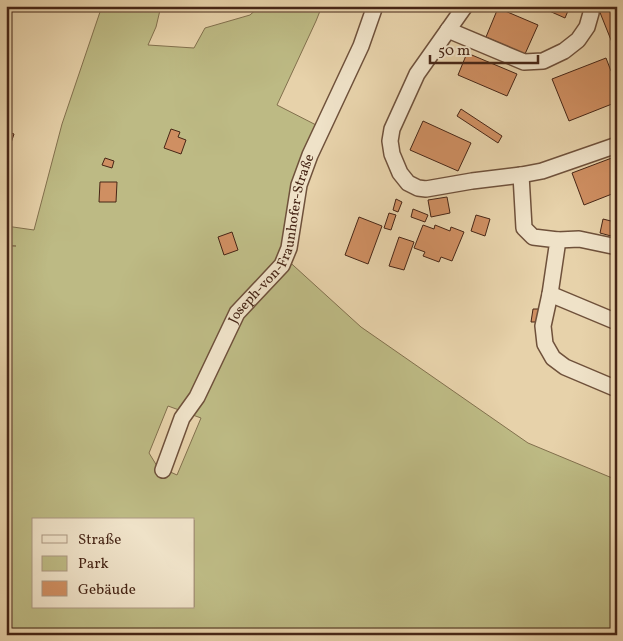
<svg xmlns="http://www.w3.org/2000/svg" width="623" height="641" font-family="Vollkorn,serif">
	<rect width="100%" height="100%" fill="#e7d2aa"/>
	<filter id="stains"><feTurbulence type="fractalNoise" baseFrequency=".004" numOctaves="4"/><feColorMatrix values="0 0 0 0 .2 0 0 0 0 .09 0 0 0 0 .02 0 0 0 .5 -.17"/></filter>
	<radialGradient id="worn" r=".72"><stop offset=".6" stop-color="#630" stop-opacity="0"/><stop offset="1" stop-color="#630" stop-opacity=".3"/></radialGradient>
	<path fill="#bdba84" stroke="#82704d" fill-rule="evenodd" d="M102,6H161L156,27L148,45L194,48L205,28L250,15L260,6H322L316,21L277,105L320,127L283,256L361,327L528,443L617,480V635H6V246H16L6,245V226L34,230L62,124ZM168,406L201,418L177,475L157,466L149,453ZM34,520H194V607H34Z"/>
	<g fill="#cf8f62" stroke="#472616">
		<path d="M538,6H570L565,18Z"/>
		<path d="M609,6H617V55L599,10Z"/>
		<path d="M498,8L538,25L525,54L486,37Z"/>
		<path d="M467,53L517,74L507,96L458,75Z"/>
		<path d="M606,58L611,71L617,68V102L569,121L552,79Z"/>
		<path d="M461,109L502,136L498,143L457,116Z"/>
		<path d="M423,121L471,143L458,171L410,150Z"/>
		<path d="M171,129L180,132L178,137L186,140L181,154L164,148Z"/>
		<path d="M6,131L14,134L10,146L6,145Z"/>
		<path d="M617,156V192L584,205L572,173Z"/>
		<path d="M105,158L114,161L112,168L102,165Z"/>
		<path d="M100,182H117L116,202H99Z"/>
		<path d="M447,197L450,213L431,217L428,200Z"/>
		<path d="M396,199L402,202L398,212L393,210Z"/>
		<path d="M413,209L428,215L425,222L411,217Z"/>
		<path d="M389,213L396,215L391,230L384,228Z"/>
		<path d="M476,215L490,219L485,236L471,231Z"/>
		<path d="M359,217L382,226L368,264L345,255Z"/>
		<path d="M603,219L615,222L611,236L600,233Z"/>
		<path d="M423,225L434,229L435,225L450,231L451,227L464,232L452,261L441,257L439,262L423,256L425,252L414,248Z"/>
		<path d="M232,232L238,250L224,255L218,237Z"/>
		<path d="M399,237L414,242L404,270L389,266Z"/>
		<path d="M533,309H539L538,322H531Z"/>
	</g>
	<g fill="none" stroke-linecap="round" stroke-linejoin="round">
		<g stroke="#6f513b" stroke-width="18">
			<g id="minor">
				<path d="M465,6L417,74L392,129L390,141L392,154L400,173L408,183L418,188L426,189L472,181L521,175L542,171L617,145"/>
				<path d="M448,30L524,62L543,61L564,51L578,40L587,27L591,13L590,6"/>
				<path d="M521,175L524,228L533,237L558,240L550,294L617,322"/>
				<path d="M558,240L579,239L617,247"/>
				<path d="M550,294L543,326L545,344L553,358L565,367L617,389"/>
				<path id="s1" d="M163,470L182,418L197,397L237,313L282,265L289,248L299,185L310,155L361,46L375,6"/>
			</g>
		</g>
		<use href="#minor" stroke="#efe2c8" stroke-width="15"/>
	</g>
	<g text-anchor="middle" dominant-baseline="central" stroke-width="4.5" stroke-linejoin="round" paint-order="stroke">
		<g font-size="14" fill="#472616" stroke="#efe2c8">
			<text stroke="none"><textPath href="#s1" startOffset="259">Joseph-von-Fraunhofer-Straße</textPath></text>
		</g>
	</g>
	<rect width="623" height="641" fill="none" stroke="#e7d2aa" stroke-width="25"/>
	<rect x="8" y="8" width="608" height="626" fill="none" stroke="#472616" stroke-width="2.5"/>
	<rect x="12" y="12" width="598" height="616" fill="none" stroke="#472616"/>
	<rect x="32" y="518" width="162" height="90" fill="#efe2c8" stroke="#ac9781"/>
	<rect x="42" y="535" width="25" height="8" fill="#efe2c8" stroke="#ac9781"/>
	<text x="78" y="544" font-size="15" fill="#472616">Straße</text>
	<rect x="42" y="556" width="25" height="15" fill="#bdba84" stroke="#ac9781"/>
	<text x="78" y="568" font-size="15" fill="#472616">Park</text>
	<rect x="42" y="581" width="25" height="15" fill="#cf8f62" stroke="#ac9781"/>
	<text x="78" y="594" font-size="15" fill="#472616">Gebäude</text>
	<path d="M430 55v8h108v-8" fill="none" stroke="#472616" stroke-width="2.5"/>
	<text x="438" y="55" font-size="15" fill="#472616" stroke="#efe2c8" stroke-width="4" paint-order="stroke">50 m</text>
	<rect width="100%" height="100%" filter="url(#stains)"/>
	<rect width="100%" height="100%" fill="url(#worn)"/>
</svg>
